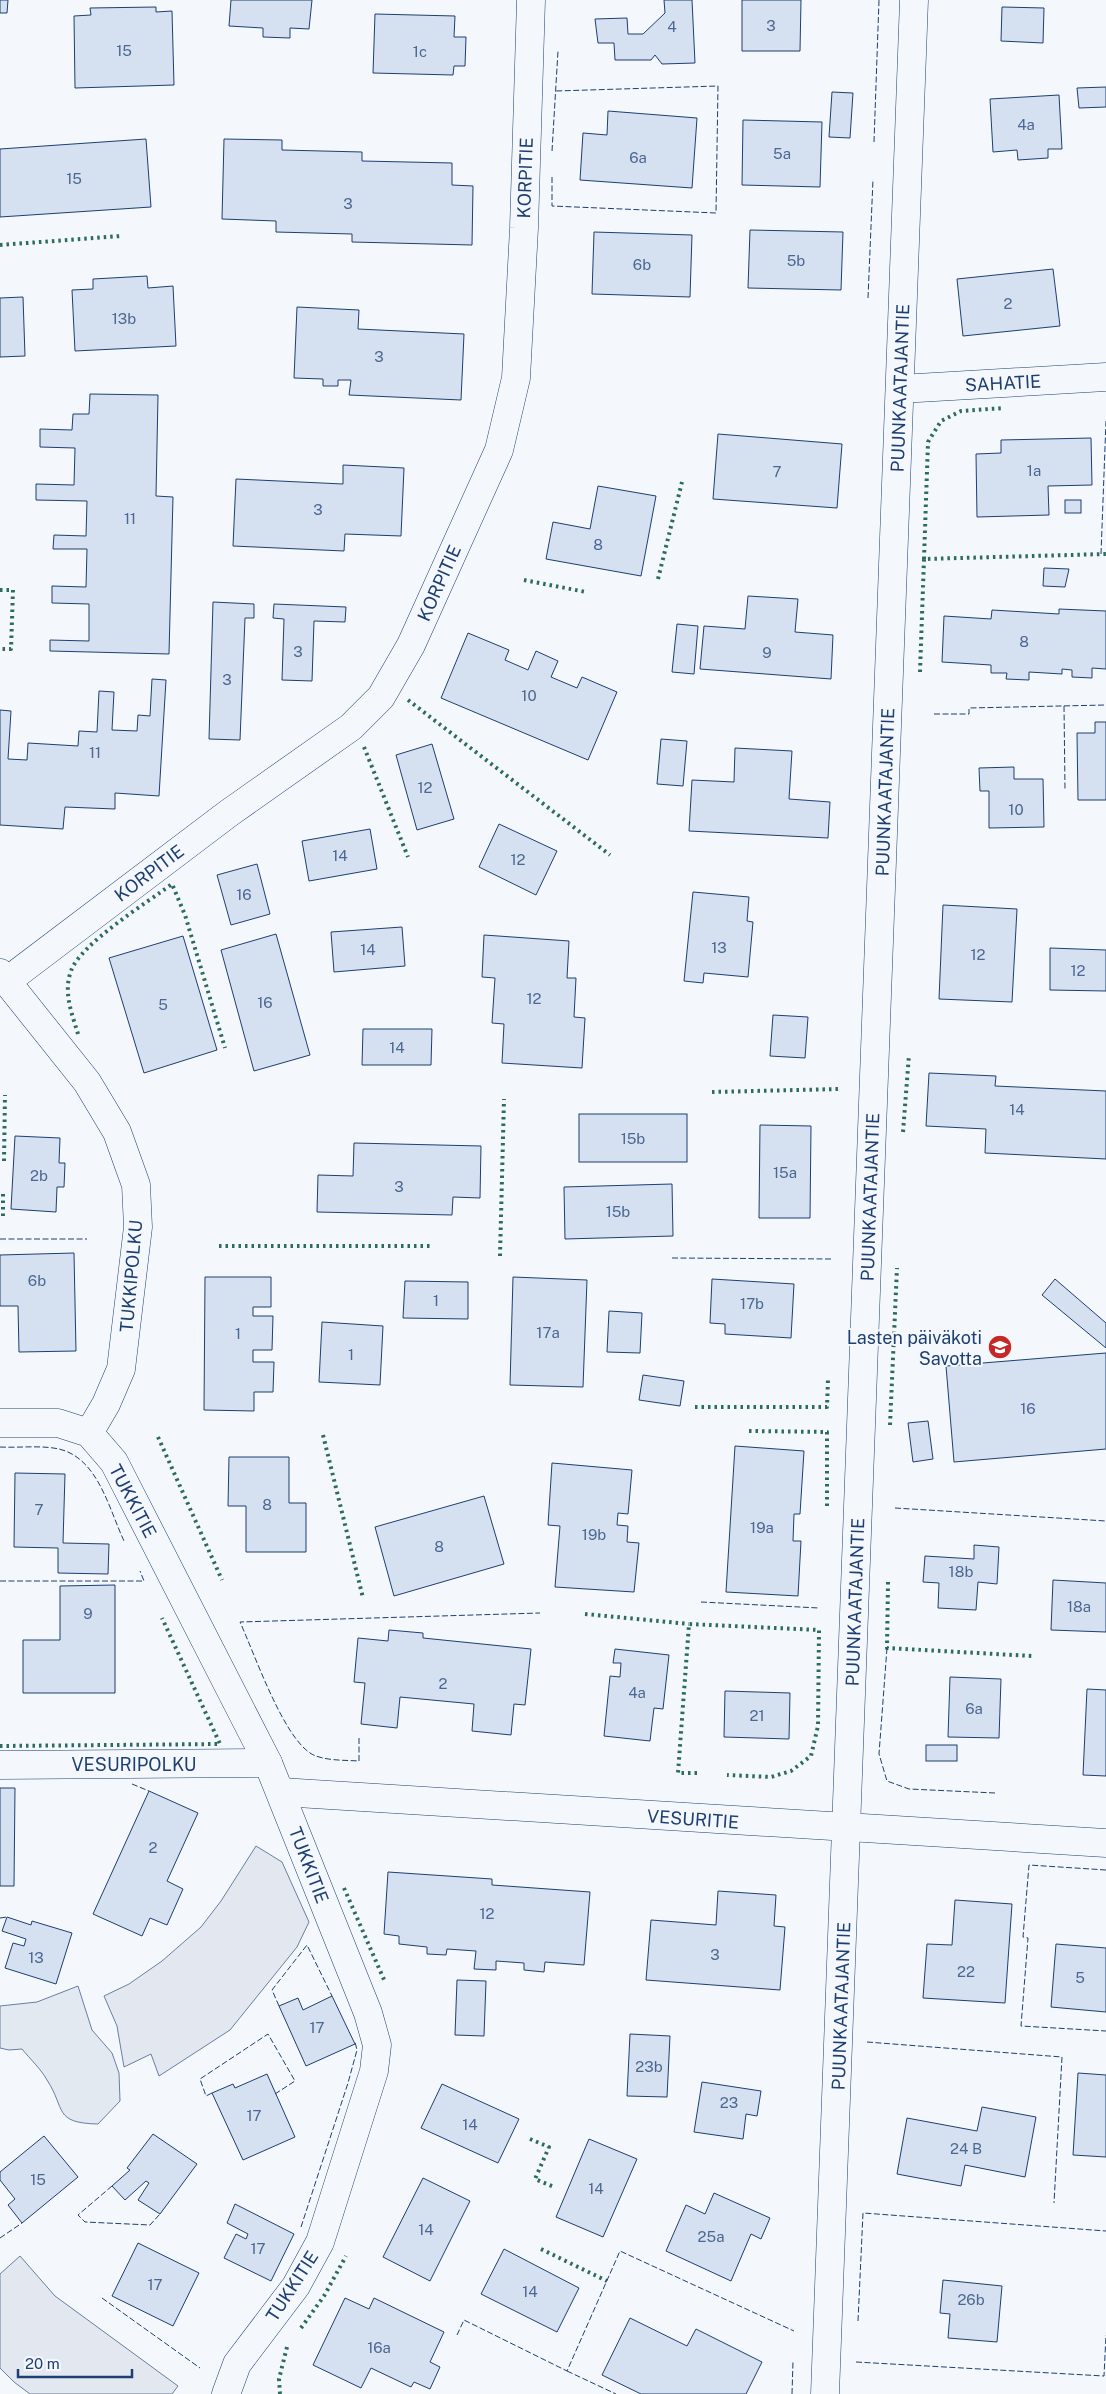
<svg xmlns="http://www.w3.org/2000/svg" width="1106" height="2394" font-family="'Public Sans',sans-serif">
	<rect width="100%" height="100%" fill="#f4f7fb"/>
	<path fill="#e3e9f0" stroke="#687fa3" d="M78,1986L92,2030L112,2053L119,2073L120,2101L98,2124C53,2123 66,2109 47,2080C41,2069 30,2059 22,2049L9,2050L0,2048V2006L37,2002Z"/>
	<g fill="#e3e8f0" stroke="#687fa3">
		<path d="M256,1846L282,1862L309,1922L297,1947L230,2030L159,2076L151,2054L124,2067L117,2026L104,1996L129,1984L162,1961L201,1927L221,1901Z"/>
		<path d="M20,2256L55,2296L178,2386L172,2394H30L14,2382L0,2368V2274Z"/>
	</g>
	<g fill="#d5e0f0" stroke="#1d3f73">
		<path d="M0,0H8L7,13H0Z"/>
		<path d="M231,0H312L309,29L290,28V38L263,37V28L229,26Z"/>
		<path d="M664,0H692L695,63L662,64L655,55L651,60H615L614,43H598L595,19L627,18L628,34H643L665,13Z"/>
		<path d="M742,0H801L800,51H742Z"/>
		<path d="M156,7V12L172,11L174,85L75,88L74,16L91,15L90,8Z"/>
		<path d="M1002,7L1044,8L1043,43L1001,41Z"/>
		<path d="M375,14L455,16L454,37H466L465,66H454L453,75L373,73Z"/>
		<path d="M1106,87V107L1079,108L1077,88Z"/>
		<path d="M832,92L853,93L850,138L829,137Z"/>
		<path d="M1059,95L1062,149H1048V158L1018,160L1017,150L993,152L990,99Z"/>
		<path d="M608,111L697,118L692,188L580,180L583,133L607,135Z"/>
		<path d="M743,120L822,122L820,187L742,185Z"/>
		<path d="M146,139L151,207L0,217V149Z"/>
		<path d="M224,139L282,140V150L362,152V161L452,163V185L473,186L472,245L352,242V234L276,232V221L222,219Z"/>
		<path d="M750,230L843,232L841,290L748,288Z"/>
		<path d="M594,232L692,235L690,297L592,294Z"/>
		<path d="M1053,269L1060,326L963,336L957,279Z"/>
		<path d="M147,276L148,288L173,286L176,346L75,351L72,290L93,289V279Z"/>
		<path d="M23,297L25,356L0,357V298Z"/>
		<path d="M297,307L359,310L358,329L464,334L461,400L349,395L351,380H338V386H323V379L294,378Z"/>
		<path d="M90,394L158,395L156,496L173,497L169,654L50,651V640L89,641V604L52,603V586L86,587L87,549H53L54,535L86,536L87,501L36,500V484L74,485L75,448L40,447V429L72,430L73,414H89Z"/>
		<path d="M718,434L842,444L837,508L713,499Z"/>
		<path d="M1091,438L1092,485L1048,486L1049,515L977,517L976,454L1001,453V440Z"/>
		<path d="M343,465L404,468L401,536L345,534L344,551L233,546L236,479L343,484Z"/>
		<path d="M598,486L656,496L641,576L546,559L553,522L590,529Z"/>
		<rect x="1065" y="500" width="16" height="13"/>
		<path d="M1044,568L1069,569L1065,587L1043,586Z"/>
		<path d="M748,596L798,599L795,632L833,635L831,679L700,669L704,626L745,629Z"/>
		<path d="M213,602L254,604V618H245L240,740L209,739Z"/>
		<path d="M274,604L346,607L345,622L314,621L312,681L282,680L284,619L273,618Z"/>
		<path d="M1059,609L1106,611V669L1092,668V678L1072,677V670L1062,669V674L1029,672V680L1006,679L1007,673H991V665L942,662L944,616L991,619L992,610L1059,614Z"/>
		<path d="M677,624L698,626L694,674L672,672Z"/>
		<path d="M468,633L509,650L505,660L528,670L536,651L558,661L551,677L577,688L582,677L617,692L588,760L441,698Z"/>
		<path d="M152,679L166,680L159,796L115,793V809L65,807L63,829L0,825V710L11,711L8,759L27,760L28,743L78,746L79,731L97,732L99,691L114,692L112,730L137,731L138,715L150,716Z"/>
		<path d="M1095,722H1106V800H1078L1077,733H1095Z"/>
		<path d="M661,739L687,741L683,786L657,784Z"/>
		<path d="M432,744L454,819L417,830L396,755Z"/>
		<path d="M735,748L792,751L789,799L830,802L828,838L689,831L692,780L734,782Z"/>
		<path d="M1014,767V779H1043L1044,827L989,828V791H980L979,768Z"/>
		<path d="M499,824L557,851L536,895L479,867Z"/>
		<path d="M370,829L377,869L309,881L302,841Z"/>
		<path d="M257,864L270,914L231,925L217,875Z"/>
		<path d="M693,892L749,897L747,921L753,922L748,977L704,973L703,983L684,981Z"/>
		<path d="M943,905L1017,909L1012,1002L939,999Z"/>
		<path d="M402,927L405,966L334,972L331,932Z"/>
		<path d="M276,934L310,1055L254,1071L221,950Z"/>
		<path d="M484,935L569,941L567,978H576L574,1017L585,1018L582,1068L502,1063L504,1024L492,1023L495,978L482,977Z"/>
		<path d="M183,936L217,1050L144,1073L109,958Z"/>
		<path d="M1050,948L1106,950V991L1050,990Z"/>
		<path d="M773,1015L808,1017L805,1058L770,1056Z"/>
		<path d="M363,1029H432L431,1065H362Z"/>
		<path d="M929,1073L996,1076L995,1086L1106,1091V1159L985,1153L986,1129L926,1126Z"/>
		<rect x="579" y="1114" width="108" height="48"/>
		<path d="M760,1125L811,1126L810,1218H759Z"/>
		<path d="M15,1136L60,1138L59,1163H65L64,1187H57L56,1212L11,1209Z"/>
		<path d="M354,1143L481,1146L480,1198L453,1197L452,1215L317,1212L318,1175L353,1176Z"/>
		<path d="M672,1184L673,1236L565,1239L564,1187Z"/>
		<path d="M74,1253L76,1351L19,1352L18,1306H0V1255Z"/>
		<path d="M205,1277H271V1307H253V1316H273L272,1350H253V1362H274L273,1392H254V1411L204,1410Z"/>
		<path d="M513,1277L587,1280L583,1387L510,1385Z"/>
		<path d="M712,1279L794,1284L791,1338L725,1334V1324L710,1323Z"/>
		<path d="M1055,1279L1106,1323V1348L1042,1295Z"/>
		<path d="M405,1281L468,1282V1319L403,1318Z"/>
		<path d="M609,1311L642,1313L640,1353L607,1352Z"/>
		<path d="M322,1322L383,1326L380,1385L319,1382Z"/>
		<path d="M1106,1353V1449L954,1462L946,1366Z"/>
		<path d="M643,1375L684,1381L680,1406L639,1400Z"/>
		<path d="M928,1421L933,1459L913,1462L908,1423Z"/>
		<path d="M735,1446L804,1451L800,1514H794L793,1541H801L798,1596L726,1592Z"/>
		<path d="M229,1457H289V1503H306V1552H246V1506H228Z"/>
		<path d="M552,1463L632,1470L628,1514L618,1513L617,1525L628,1526L627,1542L639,1543L634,1592L555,1587L560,1526L548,1525Z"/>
		<path d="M15,1473L65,1474L63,1543L109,1544L108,1574L58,1573V1548L14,1547Z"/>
		<path d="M484,1496L504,1564L394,1596L375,1527Z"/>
		<path d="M974,1545L999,1547L997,1584L978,1582L976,1610L938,1608L939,1583L923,1582L925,1556L974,1559Z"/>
		<path d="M1053,1580L1106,1583V1632L1051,1630Z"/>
		<path d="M115,1585V1693H23V1640H60V1586Z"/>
		<path d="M389,1630L423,1633V1638L531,1649L525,1705L514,1704L511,1735L472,1731L474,1704L400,1697L397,1728L361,1724L365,1683L354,1682L358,1638L388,1641Z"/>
		<path d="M615,1649L669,1655L663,1709L654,1708L650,1741L604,1736L610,1676L620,1677L621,1663H613Z"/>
		<path d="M950,1677L1001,1679L999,1738L948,1737Z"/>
		<path d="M1087,1689L1106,1690V1776L1083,1775Z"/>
		<path d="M725,1691L790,1693L789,1739L724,1737Z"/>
		<rect x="926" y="1745" width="31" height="16"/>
		<path d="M0,1788H15L14,1886H0Z"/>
		<path d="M149,1791L198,1813L167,1881L183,1889L167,1925L150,1918L142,1936L93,1914Z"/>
		<path d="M388,1872L492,1879V1885L590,1892L584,1965L545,1962L544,1972L524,1970V1963L496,1961V1970L474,1969L476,1951L447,1949L446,1955L427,1954V1947L399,1944V1936L384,1934Z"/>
		<path d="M718,1891L776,1895L774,1926L785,1927L780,1990L646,1980L651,1920L716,1925Z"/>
		<path d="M955,1900L1012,1904L1005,2003L923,1998L927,1944L952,1945Z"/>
		<path d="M7,1917L31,1925L32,1921L72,1933L56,1984L5,1968L13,1943L24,1946L26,1939L2,1931Z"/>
		<path d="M1056,1944L1106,1948V2012L1051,2007Z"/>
		<path d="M457,1980L486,1981L484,2036L455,2035Z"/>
		<path d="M332,1996L355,2044L306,2066L279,2006L298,1998L303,2010Z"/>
		<path d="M630,2034L670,2036L667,2097L627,2096Z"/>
		<path d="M1078,2073L1106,2075V2157L1073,2155Z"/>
		<path d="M267,2074L295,2137L243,2160L212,2093L233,2084L235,2088Z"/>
		<path d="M702,2082L761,2091L757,2116L746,2114L743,2139L694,2132Z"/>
		<path d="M442,2084L519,2119L498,2163L421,2128Z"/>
		<path d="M982,2107L1036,2117L1025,2177L965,2165L961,2186L897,2174L907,2118L977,2131Z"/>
		<path d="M153,2134L197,2164L160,2214L138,2200L149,2183L146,2181L125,2200L112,2186L130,2170L127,2168Z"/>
		<path d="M44,2136L78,2177L22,2223L8,2205L15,2199L0,2180V2172Z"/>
		<path d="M589,2139L637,2159L603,2237L556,2217Z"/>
		<path d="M423,2178L470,2201L430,2281L383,2257Z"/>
		<path d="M714,2193L770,2218L761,2239L751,2234L731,2281L666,2251L686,2205L705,2214Z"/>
		<path d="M235,2204L294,2234L271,2281L224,2258L236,2234L246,2239L248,2234L227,2223Z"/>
		<path d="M138,2243L199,2273L173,2326L112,2296Z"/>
		<path d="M504,2249L579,2288L557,2332L481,2294Z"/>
		<path d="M943,2280L1002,2286L997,2342L948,2338L950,2314L940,2313Z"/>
		<path d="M345,2298L369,2309L374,2298L444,2332L430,2362L440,2367L430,2389L414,2382L411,2387L371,2368L361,2388L313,2365Z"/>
		<path d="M630,2318L687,2346L696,2329L762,2362L746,2394H641L602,2375Z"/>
	</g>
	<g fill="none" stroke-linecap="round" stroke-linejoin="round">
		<g stroke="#1d3f73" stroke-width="29">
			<g id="street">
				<path d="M900,389L1106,377"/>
				<path d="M0,973L87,1082L117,1132L136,1185L138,1227L121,1369L106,1404L89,1433"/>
				<path d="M7,981L229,813L351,727L381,697L411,645L499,450L516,378L524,228L531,0"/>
				<path d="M0,1423H58L89,1433L114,1462L268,1763L368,2013L377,2045L374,2071L320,2242L296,2286L237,2364L226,2394"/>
				<path d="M0,1765L268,1763"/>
				<path d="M281,1792L1106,1843"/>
				<path d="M825,2394L914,0"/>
			</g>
		</g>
		<use href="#street" stroke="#f4f7fb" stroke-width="28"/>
		<g stroke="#2c6c60" stroke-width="4" stroke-dasharray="2.5 4" stroke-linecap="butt">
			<path d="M0,245L121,236"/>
			<path d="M924,559L928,442L941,421L961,411L1004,408"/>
			<path d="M658,579L682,482"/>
			<path d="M524,580L586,592"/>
			<path d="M0,590H13L11,649H0"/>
			<path d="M920,672L924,559L1106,554"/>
			<path d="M408,700L610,855"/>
			<path d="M364,747L408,857"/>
			<path d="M78,1034C72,1014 63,992 71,971C80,944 148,902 172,884L185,915L225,1048"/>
			<path d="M712,1092L839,1089"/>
			<path d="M903,1132L909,1055"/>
			<path d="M4,1161L5,1095"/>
			<path d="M3,1216V1190"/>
			<path d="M219,1246H433"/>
			<path d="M500,1256L504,1099"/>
			<path d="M695,1407H827L828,1379"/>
			<path d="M890,1425L897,1268"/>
			<path d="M749,1431L827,1432V1510"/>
			<path d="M323,1435L363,1598"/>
			<path d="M158,1437L222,1580"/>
			<path d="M888,1582L887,1648L1032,1656"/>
			<path d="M585,1614L689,1624"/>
			<path d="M0,1746L220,1744L162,1618"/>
			<path d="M697,1773H678L689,1624L819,1630L818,1726L811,1756L791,1771L771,1777L727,1775"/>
			<path d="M344,1888L385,1982"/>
			<path d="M530,2139L549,2147L535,2179L554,2187"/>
			<path d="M541,2249L607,2281"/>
			<path d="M301,2328L324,2296L346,2256"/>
			<path d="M280,2394L279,2379L287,2347"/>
		</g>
		<g stroke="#1d3f73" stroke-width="1" stroke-dasharray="6 2.5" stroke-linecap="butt">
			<path d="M874,142L879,0"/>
			<path d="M552,151L558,51"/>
			<path d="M552,177V206L716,213L718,86L556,91"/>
			<path d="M868,298L873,179"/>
			<path d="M1101,554L1106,421"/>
			<path d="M1064,706L1065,789"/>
			<path d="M934,714H969V708L1106,705"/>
			<path d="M0,1239H87"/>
			<path d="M672,1258L832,1259"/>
			<path d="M0,1447C19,1448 41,1445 59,1449C98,1458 109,1509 124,1541"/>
			<path d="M895,1508L1106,1521"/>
			<path d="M0,1581H144L140,1571"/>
			<path d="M701,1602L819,1608"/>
			<path d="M887,1648L879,1754L887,1781L909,1789L995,1793"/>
			<path d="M359,1738V1761C344,1760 322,1761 310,1753C282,1734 255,1655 240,1622L540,1613"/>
			<path d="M132,1784L149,1791"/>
			<path d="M1106,1870L1029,1865L1023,1937L1028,1938L1021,2026L1106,2031"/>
			<path d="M0,1918L7,1917"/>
			<path d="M279,2006L272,1990L307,1945L332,1996"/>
			<path d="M867,2042L1062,2057L1054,2203"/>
			<path d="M212,2093L206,2096L200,2079L268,2034L295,2081L275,2094"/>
			<path d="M112,2186L78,2215L85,2222L150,2225L160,2214"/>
			<path d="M301,2227L348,2083L357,2050L355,2042"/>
			<path d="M0,2238L22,2223"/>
			<path d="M102,2298L200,2368"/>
			<path d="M858,2321L863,2213L1106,2231"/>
			<path d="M457,2335L464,2320L567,2371L620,2251L794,2331"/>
			<path d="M856,2362L1104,2376L1106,2335"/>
			<path d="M567,2371L616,2394"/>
			<path d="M792,2394L793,2361"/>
		</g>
	</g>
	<defs>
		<g id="school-disc" transform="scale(1.25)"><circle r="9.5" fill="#c62828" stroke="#f4f7fb"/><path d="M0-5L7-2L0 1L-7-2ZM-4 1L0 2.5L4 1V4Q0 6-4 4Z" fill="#fff"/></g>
	</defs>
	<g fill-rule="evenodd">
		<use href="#school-disc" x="1000" y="1347"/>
	</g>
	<g text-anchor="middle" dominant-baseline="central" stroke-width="4" stroke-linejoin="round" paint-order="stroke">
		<g font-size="15" fill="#4b6792">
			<text x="771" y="25">3</text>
			<text x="672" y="26">4</text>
			<text x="124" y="50">15</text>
			<text x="420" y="51">1c</text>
			<text x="1026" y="124">4a</text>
			<text x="782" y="153">5a</text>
			<text x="638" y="157">6a</text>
			<text x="74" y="178">15</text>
			<text x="348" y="203">3</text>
			<text x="796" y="260">5b</text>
			<text x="642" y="264">6b</text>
			<text x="1008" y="303">2</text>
			<text x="124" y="318">13b</text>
			<text x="379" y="356">3</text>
			<text x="1034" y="470">1a</text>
			<text x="777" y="471">7</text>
			<text x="318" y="509">3</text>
			<text x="130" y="518">11</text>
			<text x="598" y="544">8</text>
			<text x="1024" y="641">8</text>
			<text x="298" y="651">3</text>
			<text x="767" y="652">9</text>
			<text x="227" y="679">3</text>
			<text x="529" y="695">10</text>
			<text x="95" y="752">11</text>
			<text x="425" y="787">12</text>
			<text x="1016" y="809">10</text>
			<text x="340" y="855">14</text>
			<text x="518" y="859">12</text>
			<text x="244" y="894">16</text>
			<text x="719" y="947">13</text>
			<text x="368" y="949">14</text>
			<text x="978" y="954">12</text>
			<text x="1078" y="970">12</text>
			<text x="534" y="998">12</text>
			<text x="265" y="1002">16</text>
			<text x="163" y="1004">5</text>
			<text x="397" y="1047">14</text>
			<text x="1017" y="1109">14</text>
			<text x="633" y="1138">15b</text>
			<text x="785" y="1172">15a</text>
			<text x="39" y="1175">2b</text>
			<text x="399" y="1186">3</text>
			<text x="618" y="1211">15b</text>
			<text x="37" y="1280">6b</text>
			<text x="436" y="1300">1</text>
			<text x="752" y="1303">17b</text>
			<text x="548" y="1332">17a</text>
			<text x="238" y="1333">1</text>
			<text x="351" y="1354">1</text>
			<text x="1028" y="1408">16</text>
			<text x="267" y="1504">8</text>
			<text x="39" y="1509">7</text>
			<text x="762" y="1527">19a</text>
			<text x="594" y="1534">19b</text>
			<text x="439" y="1546">8</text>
			<text x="961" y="1571">18b</text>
			<text x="1079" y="1606">18a</text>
			<text x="88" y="1613">9</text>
			<text x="443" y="1683">2</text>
			<text x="637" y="1692">4a</text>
			<text x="974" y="1708">6a</text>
			<text x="757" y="1715">21</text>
			<text x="153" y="1847">2</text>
			<text x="487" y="1913">12</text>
			<text x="715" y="1954">3</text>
			<text x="36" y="1957">13</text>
			<text x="966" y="1971">22</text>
			<text x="1080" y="1977">5</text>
			<text x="317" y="2027">17</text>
			<text x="649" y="2066">23b</text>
			<text x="729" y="2102">23</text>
			<text x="254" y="2115">17</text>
			<text x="470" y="2124">14</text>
			<text x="966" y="2148">24 B</text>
			<text x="38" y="2179">15</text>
			<text x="596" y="2188">14</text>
			<text x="426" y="2229">14</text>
			<text x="711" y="2236">25a</text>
			<text x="258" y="2248">17</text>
			<text x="155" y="2284">17</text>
			<text x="530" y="2291">14</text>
			<text x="971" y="2299">26b</text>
			<text x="379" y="2347">16a</text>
		</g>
		<g font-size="18" fill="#1d3f73" stroke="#f4f7fb">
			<text transform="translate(525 178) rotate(-88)">KORPITIE</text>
			<text transform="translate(1003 383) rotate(-3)">SAHATIE</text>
			<text transform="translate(900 388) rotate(-88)">PUUNKAATAJANTIE</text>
			<text transform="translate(439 583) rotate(-66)">KORPITIE</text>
			<text transform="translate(885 792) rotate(-88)">PUUNKAATAJANTIE</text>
			<text transform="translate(149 873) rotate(-37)">KORPITIE</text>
			<text transform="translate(870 1197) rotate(-88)">PUUNKAATAJANTIE</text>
			<text transform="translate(131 1276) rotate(-85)">TUKKIPOLKU</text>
			<text transform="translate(133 1501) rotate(62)">TUKKITIE</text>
			<text transform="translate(855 1602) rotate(-88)">PUUNKAATAJANTIE</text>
			<text x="134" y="1764">VESURIPOLKU</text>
			<text transform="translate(693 1819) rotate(4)">VESURITIE</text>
			<text transform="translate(309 1865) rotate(69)">TUKKITIE</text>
			<text transform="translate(841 2006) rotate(-88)">PUUNKAATAJANTIE</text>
			<text transform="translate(292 2286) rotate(-57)">TUKKITIE</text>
		</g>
		<g font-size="18" fill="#1d3f73" stroke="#f4f7fb" text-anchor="end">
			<text x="982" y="1337">Lasten päiväkoti<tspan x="982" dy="21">Savotta</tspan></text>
		</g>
	</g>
	<path d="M18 2369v8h114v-8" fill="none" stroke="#1d3f73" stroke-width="2.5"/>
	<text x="25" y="2369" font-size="15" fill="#1d3f73" stroke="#f4f7fb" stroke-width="4" paint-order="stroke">20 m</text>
</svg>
